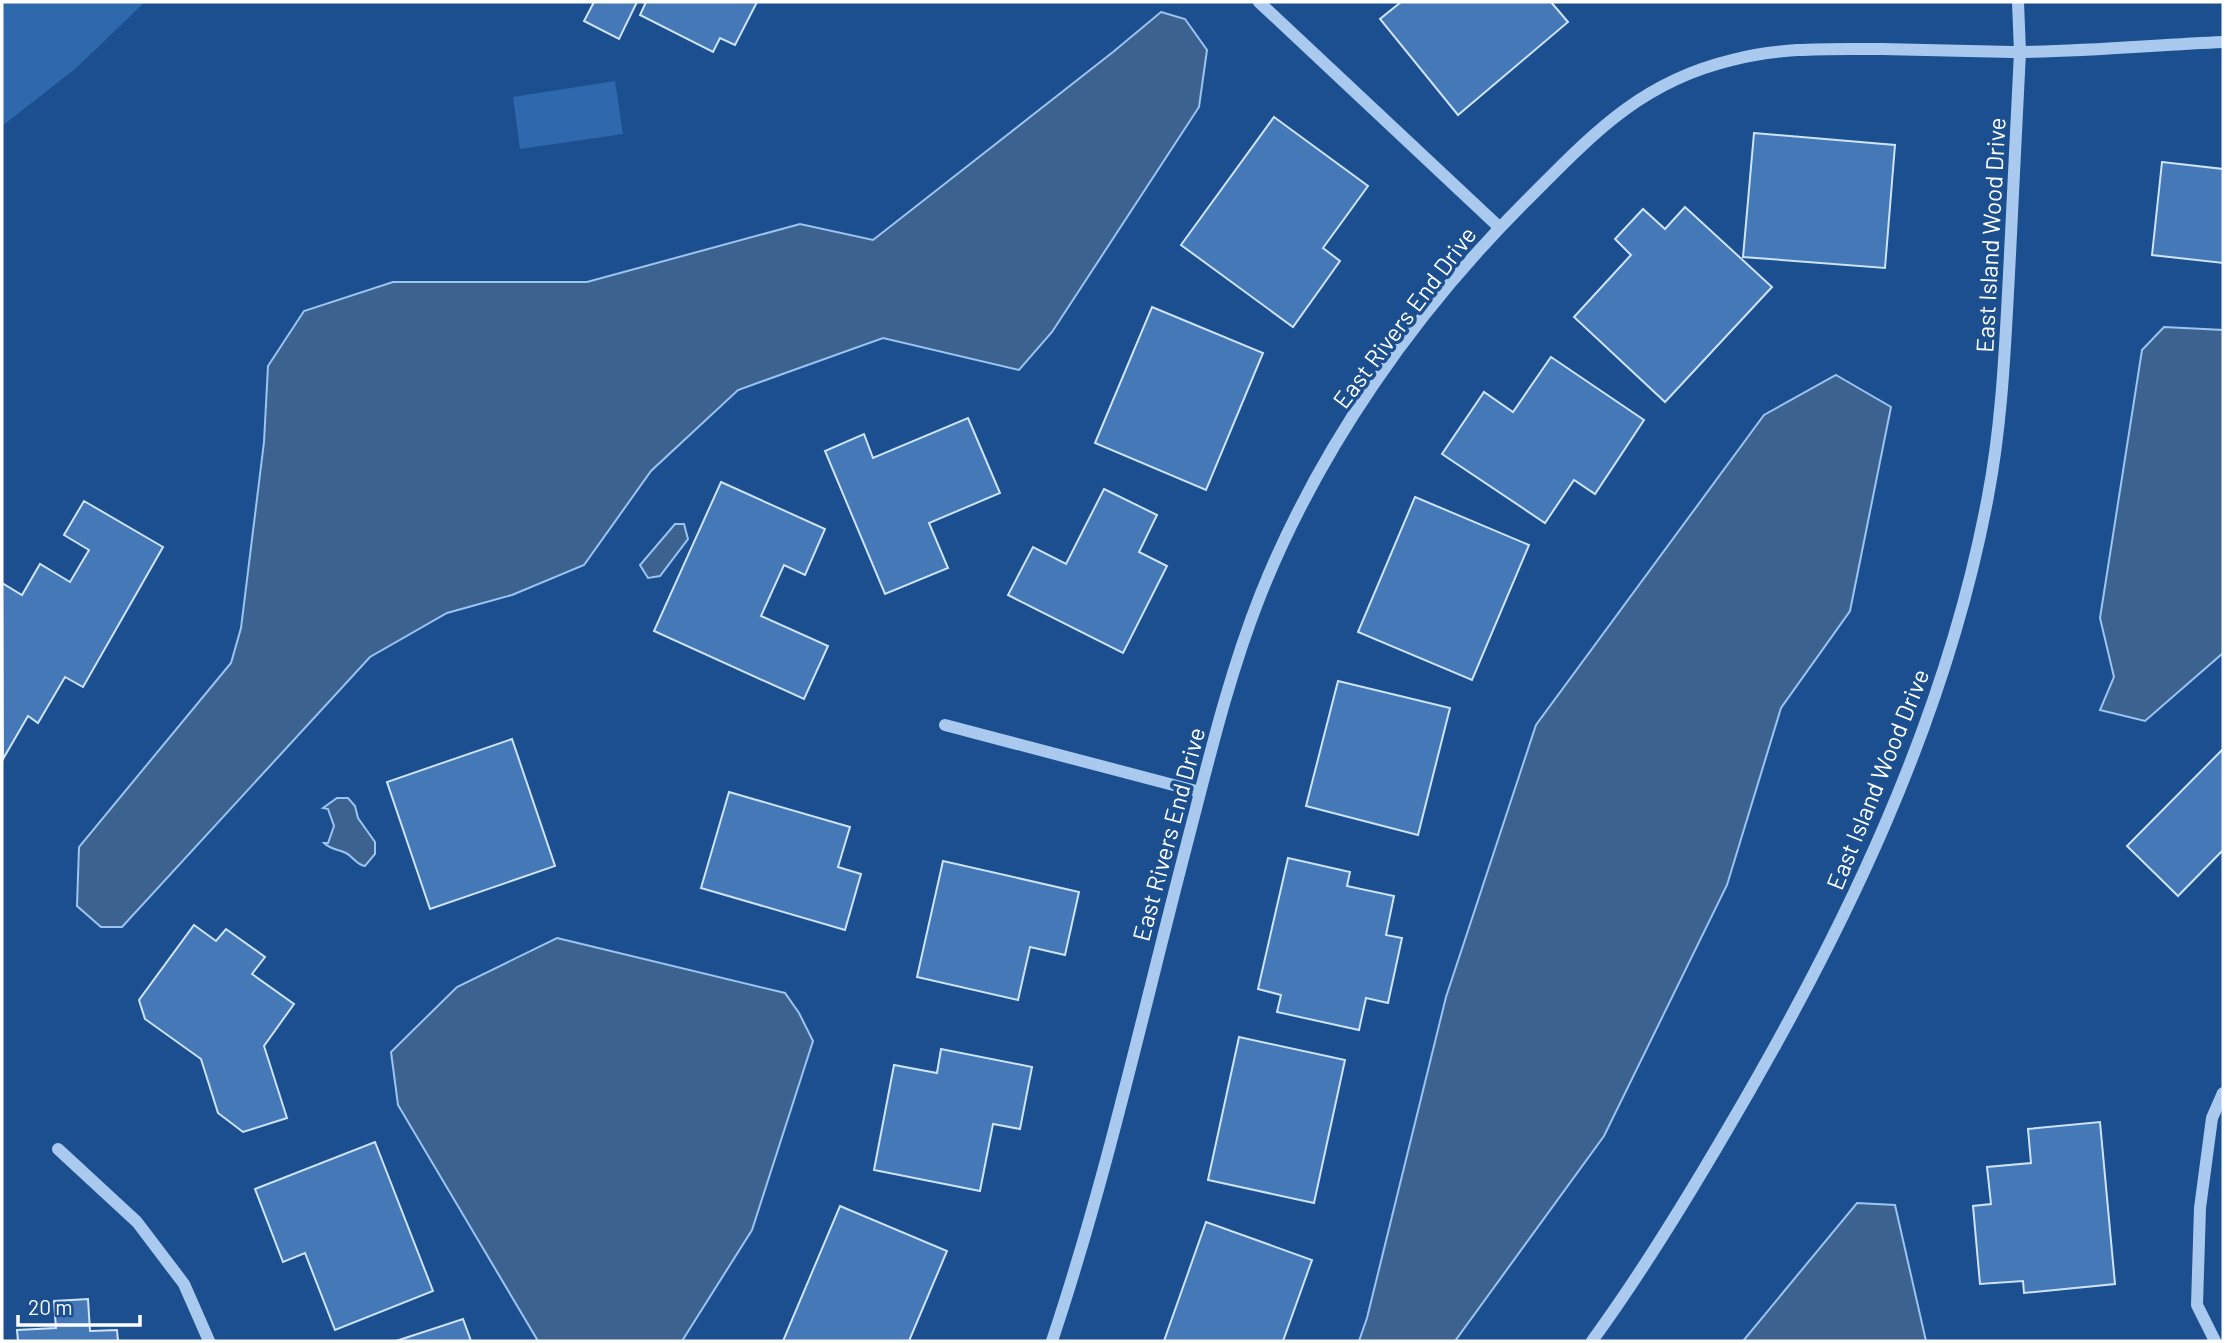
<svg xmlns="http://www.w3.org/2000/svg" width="2225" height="1343" font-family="Barlow,sans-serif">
	<rect width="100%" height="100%" fill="#1b4f8f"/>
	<g fill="#2e69ad">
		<path d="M2,2H145L75,69L2,126Z"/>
		<path d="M615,81L623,134L520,149L513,97Z"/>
	</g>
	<g fill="#3c6290" stroke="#9cc4f0" stroke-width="2">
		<path d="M1161,12L1185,19L1207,50L1199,107L1052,332L1019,370L883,338L738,390L651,471L584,565L512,595L447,613L370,657L122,927H101L77,906L79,847L231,663L241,628L264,442L268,366L304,311L393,282H587L800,224L873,240L1113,52Z"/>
		<path d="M2164,327L2223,330V653L2145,721L2100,710L2114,677L2100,618L2142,350Z"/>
		<path d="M1836,375L1891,407L1850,611L1781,708L1727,885L1604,1136L1455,1341H1359L1367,1318L1446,997L1536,725L1764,415Z"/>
		<path d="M675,524H684L688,539L660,576L648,578L640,565Z"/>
		<path d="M337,798H348L355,806L358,818L375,842V854L365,866C355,864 354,857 346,853C338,849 331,850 324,843H328L334,826L328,809L323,808Z"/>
		<path d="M557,938L785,993L799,1013L813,1041L752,1230L682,1341H538L398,1105L391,1052L457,987Z"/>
		<path d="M1857,1203L1895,1205L1926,1341H1743Z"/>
	</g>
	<g fill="#4478b7" stroke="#cfe3fa" stroke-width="2">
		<path d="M594,2H637L619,39L584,21Z"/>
		<path d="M646,2H757L735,45L720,38L713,52L640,15Z"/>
		<path d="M1401,2H1551L1568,22L1458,115L1380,19Z"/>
		<path d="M1274,117L1368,186L1323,248L1340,261L1293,327L1181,245Z"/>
		<path d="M1754,133L1895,145L1885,268L1743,257Z"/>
		<path d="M2162,162L2223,169V263L2152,255Z"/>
		<path d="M1685,207L1772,287L1665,402L1574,317L1631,255L1615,239L1643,209L1665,229Z"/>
		<path d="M1152,307L1263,353L1206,490L1095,443Z"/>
		<path d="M1551,357L1644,420L1595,494L1574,480L1545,523L1442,454L1484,392L1513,412Z"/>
		<path d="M968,418L1000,493L929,523L948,568L885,594L825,451L864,434L873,458Z"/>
		<path d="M721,482L825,529L805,575L784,565L761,616L828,646L804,699L654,631Z"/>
		<path d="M1104,489L1157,515L1139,552L1167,566L1123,653L1008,595L1033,547L1066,564Z"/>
		<path d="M1415,497L1529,545L1472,680L1358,632Z"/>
		<path d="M84,501L163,547L83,687L65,677L38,723L28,716L3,759L2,583L22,595L40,564L70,582L89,550L64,535Z"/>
		<path d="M1338,681L1450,708L1418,835L1306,806Z"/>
		<path d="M512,739L555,866L430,909L387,782Z"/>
		<path d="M2223,749V850L2178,896L2127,846Z"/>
		<path d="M729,792L850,827L838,867L861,874L845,930L701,888Z"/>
		<path d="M1288,858L1350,872L1347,886L1394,896L1386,935L1402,938L1388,1003L1366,998L1359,1030L1277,1012L1281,995L1258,989Z"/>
		<path d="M943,861L1079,892L1065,955L1030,947L1018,1000L917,977Z"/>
		<path d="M194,925L216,941L226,929L265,957L252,974L294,1004L264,1046L287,1118L243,1132L218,1113L201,1059L145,1019L139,1000Z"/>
		<path d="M1239,1037L1345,1060L1314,1203L1208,1180Z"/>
		<path d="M941,1049L1032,1067L1020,1129L993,1124L980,1191L874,1170L894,1065L937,1073Z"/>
		<path d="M2100,1122L2115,1284L2024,1293L2023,1281L1980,1284L1973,1206L1991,1204L1987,1167L2031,1163L2028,1129Z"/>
		<path d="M375,1142L433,1291L335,1330L305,1253L283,1262L255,1189Z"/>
		<path d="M840,1206L947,1251L909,1341H783Z"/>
		<path d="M1206,1222L1312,1260L1283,1341H1164Z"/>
		<path d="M88,1299L90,1331L117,1330L118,1341H18L17,1330L56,1328L54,1301Z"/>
		<path d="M463,1319L471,1341H396Z"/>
	</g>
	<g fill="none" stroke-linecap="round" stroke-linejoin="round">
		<g stroke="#a9c9ee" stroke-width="12">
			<path d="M1259,2L1499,227"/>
			<path d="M945,725L1200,792"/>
			<path d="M58,1149L137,1222L184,1284L209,1341"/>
			<path d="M1052,1341C1106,1180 1143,1012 1186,847C1208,763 1228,677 1260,596C1319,448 1415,311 1528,199C1592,135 1640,82 1732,60C1781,47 1831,49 1882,49C1925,50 1969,51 2012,52C2082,52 2153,45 2223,42"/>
			<path d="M1592,1341C1641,1274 1685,1202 1727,1130C1843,933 1946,722 1988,496C2002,423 2005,348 2009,274C2013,200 2016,126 2020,52L2018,2"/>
			<path d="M2215,1341L2197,1305L2200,1208L2212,1118L2223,1093"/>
		</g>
	</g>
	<g text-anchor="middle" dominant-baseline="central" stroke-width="7" stroke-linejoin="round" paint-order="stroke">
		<g font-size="24" fill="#fff" stroke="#1b4f8f">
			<text transform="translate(1990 235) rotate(-87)">East Island Wood Drive</text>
			<text transform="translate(1404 317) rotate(-53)">East Rivers End Drive</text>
			<text transform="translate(1877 779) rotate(-68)">East Island Wood Drive</text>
			<text transform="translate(1168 834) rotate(-75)">East Rivers End Drive</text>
		</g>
	</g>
	<rect width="2225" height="1343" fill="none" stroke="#ffffff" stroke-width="7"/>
	<path d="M18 1315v10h122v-10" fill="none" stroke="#ffffff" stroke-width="3.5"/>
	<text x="28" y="1315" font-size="21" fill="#ffffff" stroke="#1b4f8f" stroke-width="5" paint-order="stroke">20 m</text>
</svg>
